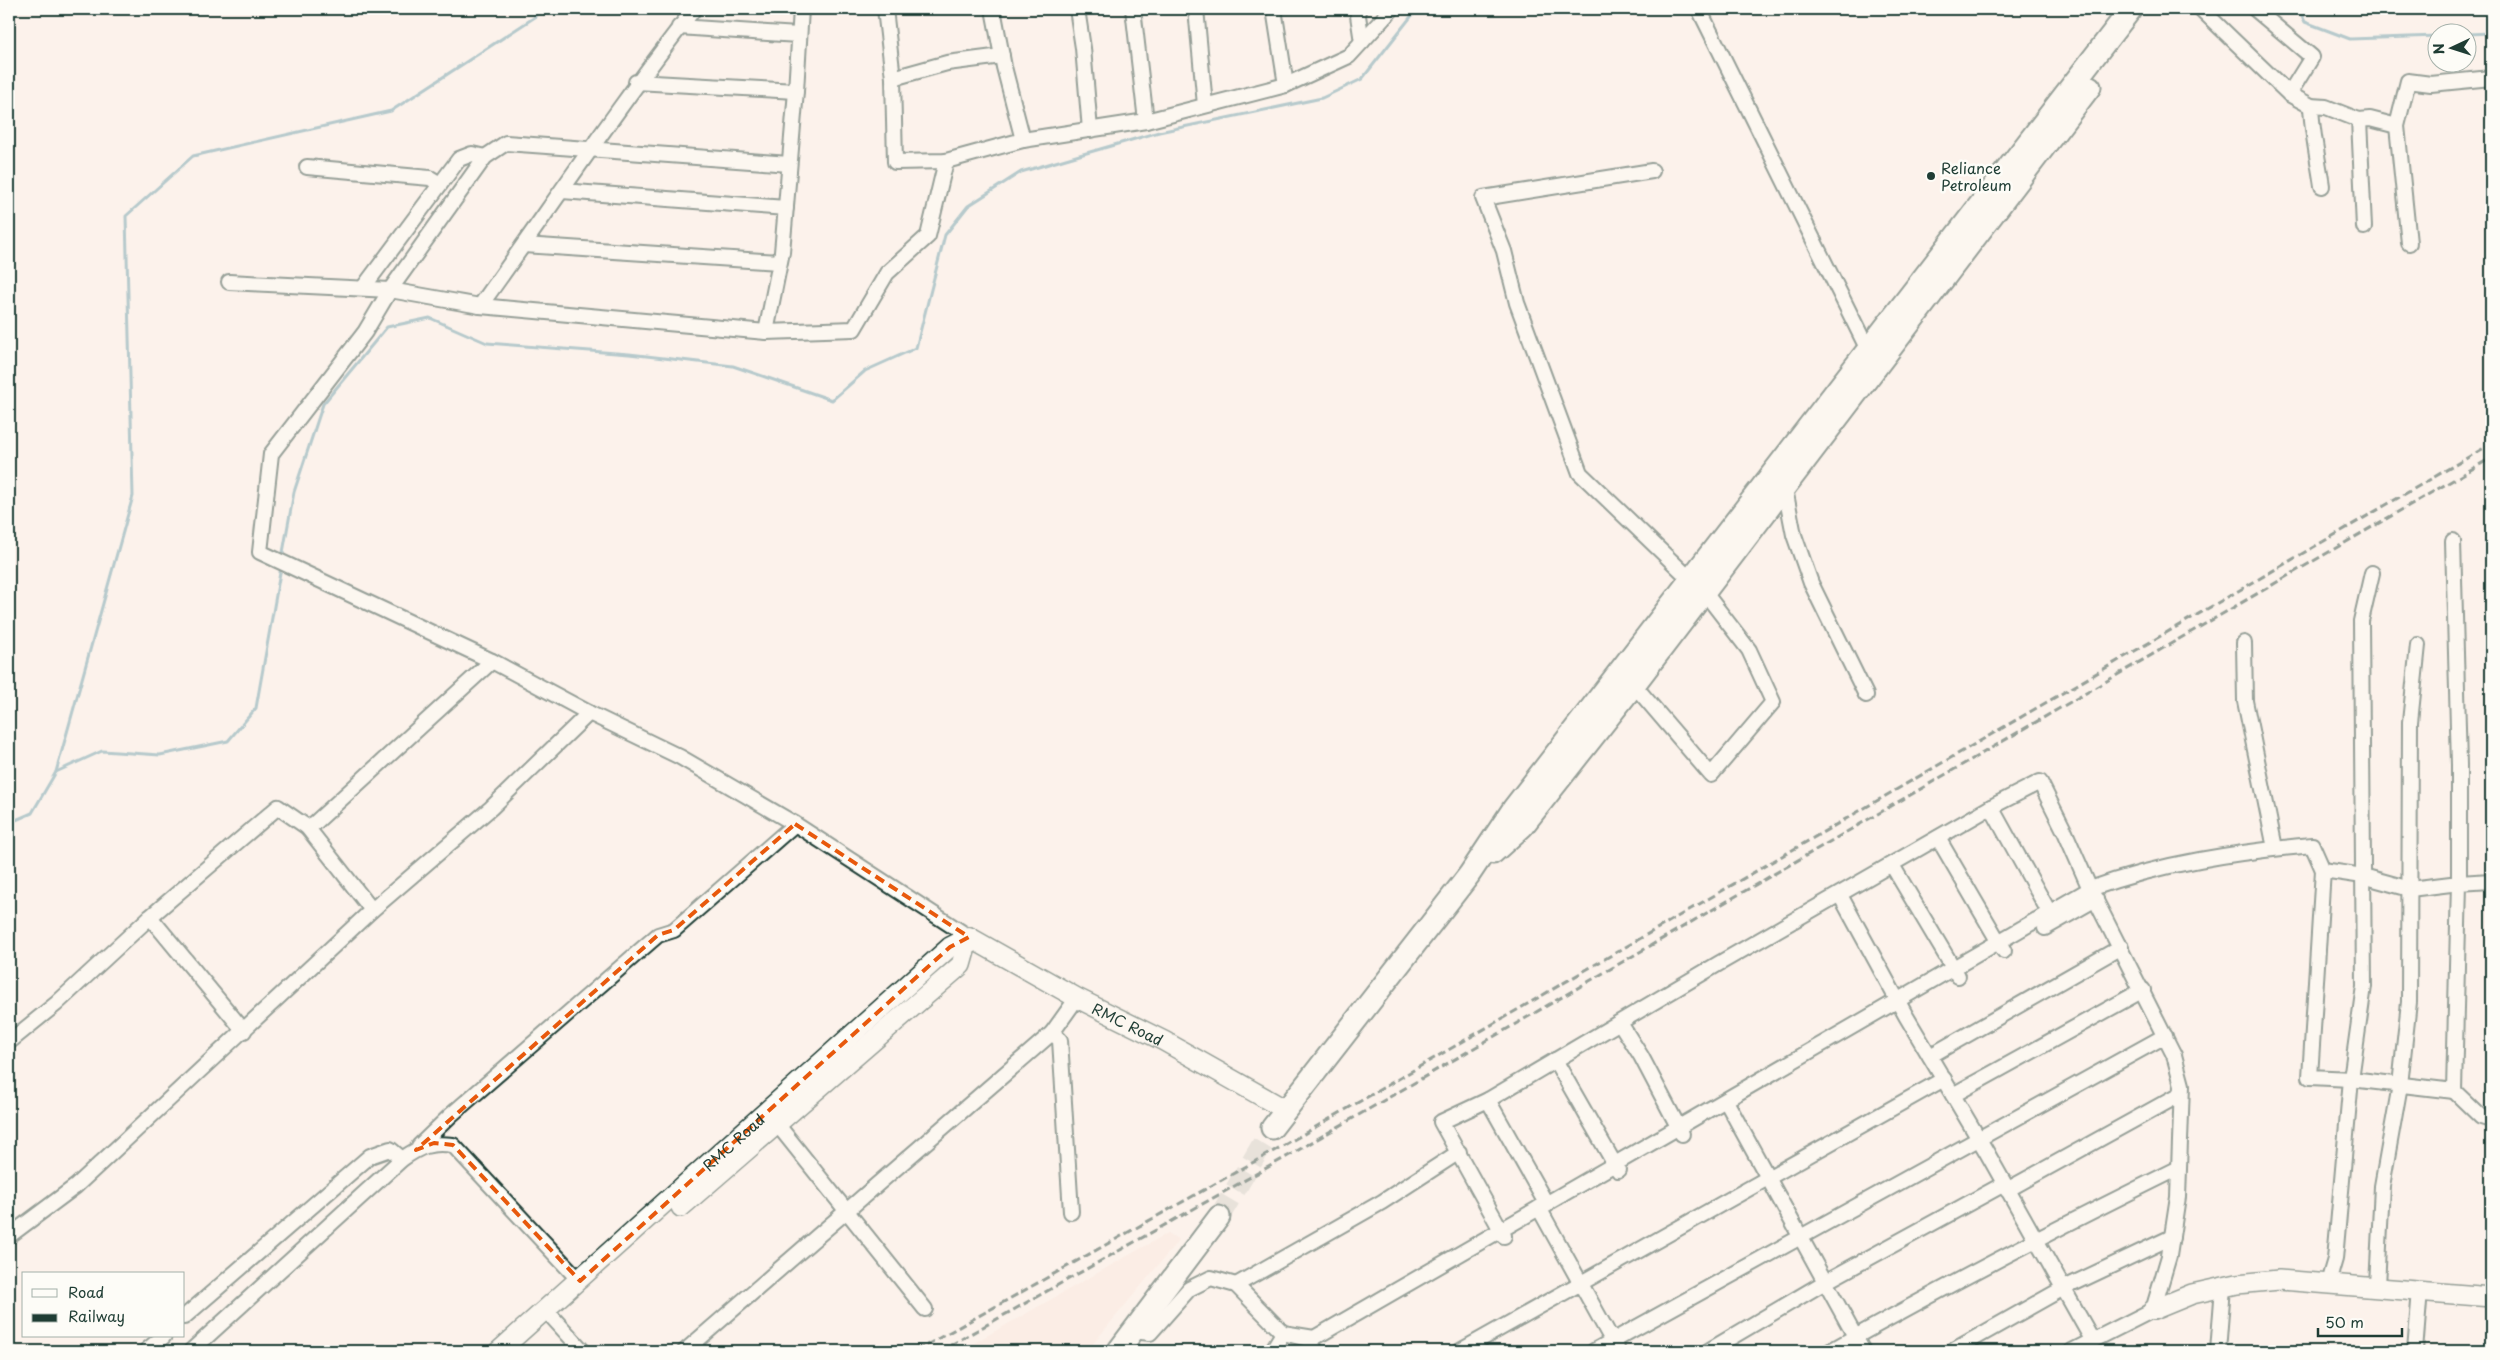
<svg xmlns="http://www.w3.org/2000/svg" width="2500" height="1360" font-family="'Playpen Sans',sans-serif">
	<rect width="100%" height="100%" fill="#fcf2eb"/>
	<filter id="ink" filterUnits="userSpaceOnUse"><feTurbulence type="fractalNoise" baseFrequency=".02" numOctaves="2"/><feDisplacementMap in="SourceGraphic" scale="10" xChannelSelector="R" yChannelSelector="G"/><feConvolveMatrix kernelMatrix="1 2 1 2 8 2 1 2 1" color-interpolation-filters="sRGB"/></filter>
	<g filter="url(#ink)">
		<path fill="#fbe6dd" d="M1168,1233L1179,1240L1087,1351H960Z"/>
		<g fill="none" stroke-linecap="round" stroke-linejoin="round">
			<g stroke="#6398a6" stroke-width="3">
				<path d="M2299,9L2305,22L2350,39L2438,36"/>
				<path d="M2468,34L2491,33"/>
				<path d="M282,558L294,492L323,404L387,327L430,318L487,343L629,354L733,366L832,400L865,371L916,348L945,235L968,206L1021,172L1159,132L1322,98L1362,79L1417,9"/>
				<path d="M56,772L102,751L160,755L228,741L256,708L281,567"/>
				<path d="M9,823L32,813L56,772L133,496L126,216L193,156L391,111L535,17L536,9"/>
			</g>
			<path stroke="#d0cec6" stroke-width="21" stroke-dasharray="21 11" stroke-linecap="butt" d="M1219,1217L1272,1128"/>
			<g stroke="#1f3d34" stroke-width="18">
				<g id="street">
					<path d="M801,9L796,91L782,252L766,332L854,329L887,273L928,236L946,161"/>
					<path d="M885,9L893,78L895,162L946,161L1023,140L1146,121L1286,85L1349,56L1392,9"/>
					<path d="M993,9L1004,67L1023,140"/>
					<path d="M1077,9L1083,48L1090,130"/>
					<path d="M1133,9L1146,121"/>
					<path d="M1196,9L1205,105"/>
					<path d="M1274,9L1286,85"/>
					<path d="M1357,9L1362,42"/>
					<path d="M1699,9L1868,350L1872,353"/>
					<path d="M2201,9L2289,94L2311,106L2326,107L2359,120L2370,119L2397,126"/>
					<path d="M2255,9L2312,57L2289,94"/>
					<path d="M679,27L798,35"/>
					<path d="M893,78L947,63L1002,56"/>
					<path d="M636,82L796,91"/>
					<path d="M2311,106C2312,134 2318,158 2322,186"/>
					<path d="M2359,120L2364,227"/>
					<path d="M307,167L430,178L440,184"/>
					<path d="M1652,171L1483,198L1504,251L1517,303L1580,473L1690,579"/>
					<path d="M562,191L786,208"/>
					<path d="M2409,243L2397,126L2408,81L2431,84L2491,78"/>
					<path d="M524,245L779,262"/>
					<path d="M229,282L390,290L485,157L506,143L789,164"/>
					<path d="M363,288L459,159L472,154L485,157"/>
					<path d="M480,306C551,207 619,105 694,9"/>
					<path d="M766,332L480,306L390,290L365,332L271,454L260,552L492,661L589,713L680,757L795,824L969,937"/>
					<path d="M1785,489L1794,535L1811,583L1866,695"/>
					<path d="M2244,643L2245,701L2275,848"/>
					<path d="M1634,685L1711,775L1773,702L1749,650L1705,593"/>
					<path d="M1991,807L2054,921"/>
					<path d="M307,827L315,823L492,661"/>
					<path d="M1938,838L2004,951"/>
					<path d="M1892,865L1958,976"/>
					<path d="M2323,870L2310,1077L2351,1079L2454,1091"/>
					<path d="M2491,881L2459,883L2454,1091L2481,1117L2491,1120"/>
					<path d="M1840,895L1906,1016L1986,1151L2093,1341"/>
					<path d="M150,917L244,1031"/>
					<path d="M2045,928L2096,899"/>
					<path d="M1620,1023L1641,1056L1682,1134"/>
					<path d="M1052,1033L1060,1040L1071,1212"/>
					<path d="M9,1042L56,1004L150,917L278,807L307,827L372,910"/>
					<path d="M1930,1056L2121,947"/>
					<path d="M1555,1060L1618,1170"/>
					<path d="M1953,1095L2143,990"/>
					<path d="M1488,1100L1547,1205"/>
					<path d="M1726,1101L1863,1351"/>
					<path d="M777,1124L925,1309"/>
					<path d="M419,1146L451,1115L658,935L674,930L795,824"/>
					<path d="M2007,1190L2181,1094"/>
					<path d="M1539,1208L1618,1351"/>
					<path d="M9,1236L76,1186L372,910L491,808L589,713"/>
					<path d="M1504,1236L1501,1230L2090,889C2161,863 2238,852 2312,845L2323,870L2363,876L2410,889L2459,883V765L2453,541"/>
					<path d="M2328,1283L2335,1259L2351,1079L2364,986L2361,621L2372,573"/>
					<path d="M1236,1285L1382,1202L1459,1152"/>
					<path d="M2377,1286L2382,1186L2400,1085L2409,1002L2410,722L2418,645"/>
					<path d="M184,1317L370,1156L390,1149L402,1159"/>
					<path d="M553,1318L583,1351"/>
					<path d="M1133,1331L1150,1333L1189,1289L1211,1278L1236,1285L1283,1333L1314,1338L1501,1230L1441,1122L1488,1100L1718,964L1991,807L2040,782L2065,832L2090,889L2174,1055L2182,1085L2178,1197L2169,1256L2153,1310L2072,1351"/>
					<path d="M146,1351L164,1336"/>
					<path d="M191,1351L402,1159C421,1146 430,1142 453,1145L580,1281"/>
					<path d="M685,1351L1052,1033L1077,998"/>
					<path d="M1272,1351L1283,1333L1308,1339L1316,1351"/>
					<path d="M1460,1351L1944,1079"/>
					<path d="M1594,1351L2165,1036"/>
					<path d="M1708,1351L1825,1282L2004,1184"/>
					<path d="M1830,1351C1945,1286 2061,1226 2179,1168"/>
					<path d="M1952,1351L2062,1289L2172,1237"/>
					<path d="M2218,1351L2223,1287"/>
					<path d="M2415,1351L2420,1290"/>
				</g>
			</g>
			<g stroke="#1f3d34" stroke-width="22">
				<g id="secondary">
					<path id="s1" d="M969,937L1077,998L1164,1041L1286,1110"/>
					<path d="M681,1207L961,965L969,937"/>
					<path d="M2153,1310L2192,1294L2237,1284L2279,1280L2491,1297"/>
					<path id="s2" d="M499,1351L950,947L969,937"/>
				</g>
			</g>
			<g stroke="#1f3d34" stroke-width="25">
				<g id="primary">
					<path d="M1493,853L1522,827L1634,685L2090,87"/>
					<path d="M1272,1128L1469,875L1513,809L2131,9"/>
					<path d="M1118,1351L1219,1217"/>
				</g>
			</g>
			<use href="#street" stroke="#fdfcf7" stroke-width="14"/>
			<use href="#secondary" stroke="#fdfcf7" stroke-width="19"/>
			<use href="#primary" stroke="#fdfcf7" stroke-width="21"/>
			<g stroke="#1f3d34" stroke-width="3" stroke-dasharray="8 4" stroke-linecap="butt">
				<path d="M916,1351L1295,1139L2491,444"/>
				<path d="M940,1351L1288,1156L2491,458"/>
			</g>
		</g>
	</g>
	<path d="M0 0H2500V1360H0ZM795,824L969,937L950,947L580,1281L453,1145L434,1143L416,1150L658,935L674,930Z" fill="#fcf2eb" fill-opacity=".55" fill-rule="evenodd"/>
	<path fill="none" stroke="#e8590c" stroke-width="4" stroke-dasharray="10 6" stroke-linejoin="round" d="M795,824L969,937L950,947L580,1281L453,1145L434,1143L416,1150L658,935L674,930Z"/>
	<circle fill="#1f3d34" stroke="#fdfcf7" stroke-width="2" cx="1931" cy="176" r="5"/>
	<g text-anchor="middle" dominant-baseline="central" stroke-width="5" stroke-linejoin="round" paint-order="stroke">
		<g font-size="15" fill="#1f3d34" stroke="#fdfcf7" text-anchor="start">
			<text x="1941" y="167">Reliance<tspan x="1941" dy="17">Petroleum</tspan></text>
		</g>
		<g font-size="15" fill="#1f3d34" stroke="#fdfcf7">
			<text stroke="none"><textPath href="#s1" startOffset="181">RMC Road</textPath></text>
			<text stroke="none"><textPath href="#s2" startOffset="314">RMC Road</textPath></text>
		</g>
	</g>
	<rect width="2500" height="1360" fill="none" stroke="#fdfcf7" stroke-width="30"/>
	<rect x="15" y="15" width="2470" height="1330" fill="none" stroke="#1f3d34" stroke-width="2" filter="url(#ink)"/>
	<rect x="22" y="1272" width="162" height="65" fill="#fdfcf7" stroke="#a4b0a9"/>
	<rect x="32" y="1289" width="25" height="8" fill="#fdfcf7" stroke="#a4b0a9"/>
	<text x="68" y="1298" font-size="15" fill="#1f3d34">Road</text>
	<rect x="32" y="1314" width="25" height="8" fill="#1f3d34" stroke="#a4b0a9"/>
	<text x="68" y="1322" font-size="15" fill="#1f3d34">Railway</text>
	<g transform="translate(2452 48) rotate(266)"><circle r="24" fill="#fdfcf7" stroke="#a4b0a9"/>
	<path d="M0-4L9 19L0 12L-9 19Z" fill="#1f3d34"/>
	<text y="-8" font-size="14" font-weight="bold" text-anchor="middle" fill="#1f3d34">N</text>
	</g>
	<path d="M2318 1328v8h84v-8" fill="none" stroke="#1f3d34" stroke-width="2.5"/>
	<text x="2325" y="1328" font-size="15" fill="#1f3d34" stroke="#fdfcf7" stroke-width="4" paint-order="stroke">50 m</text>
</svg>
